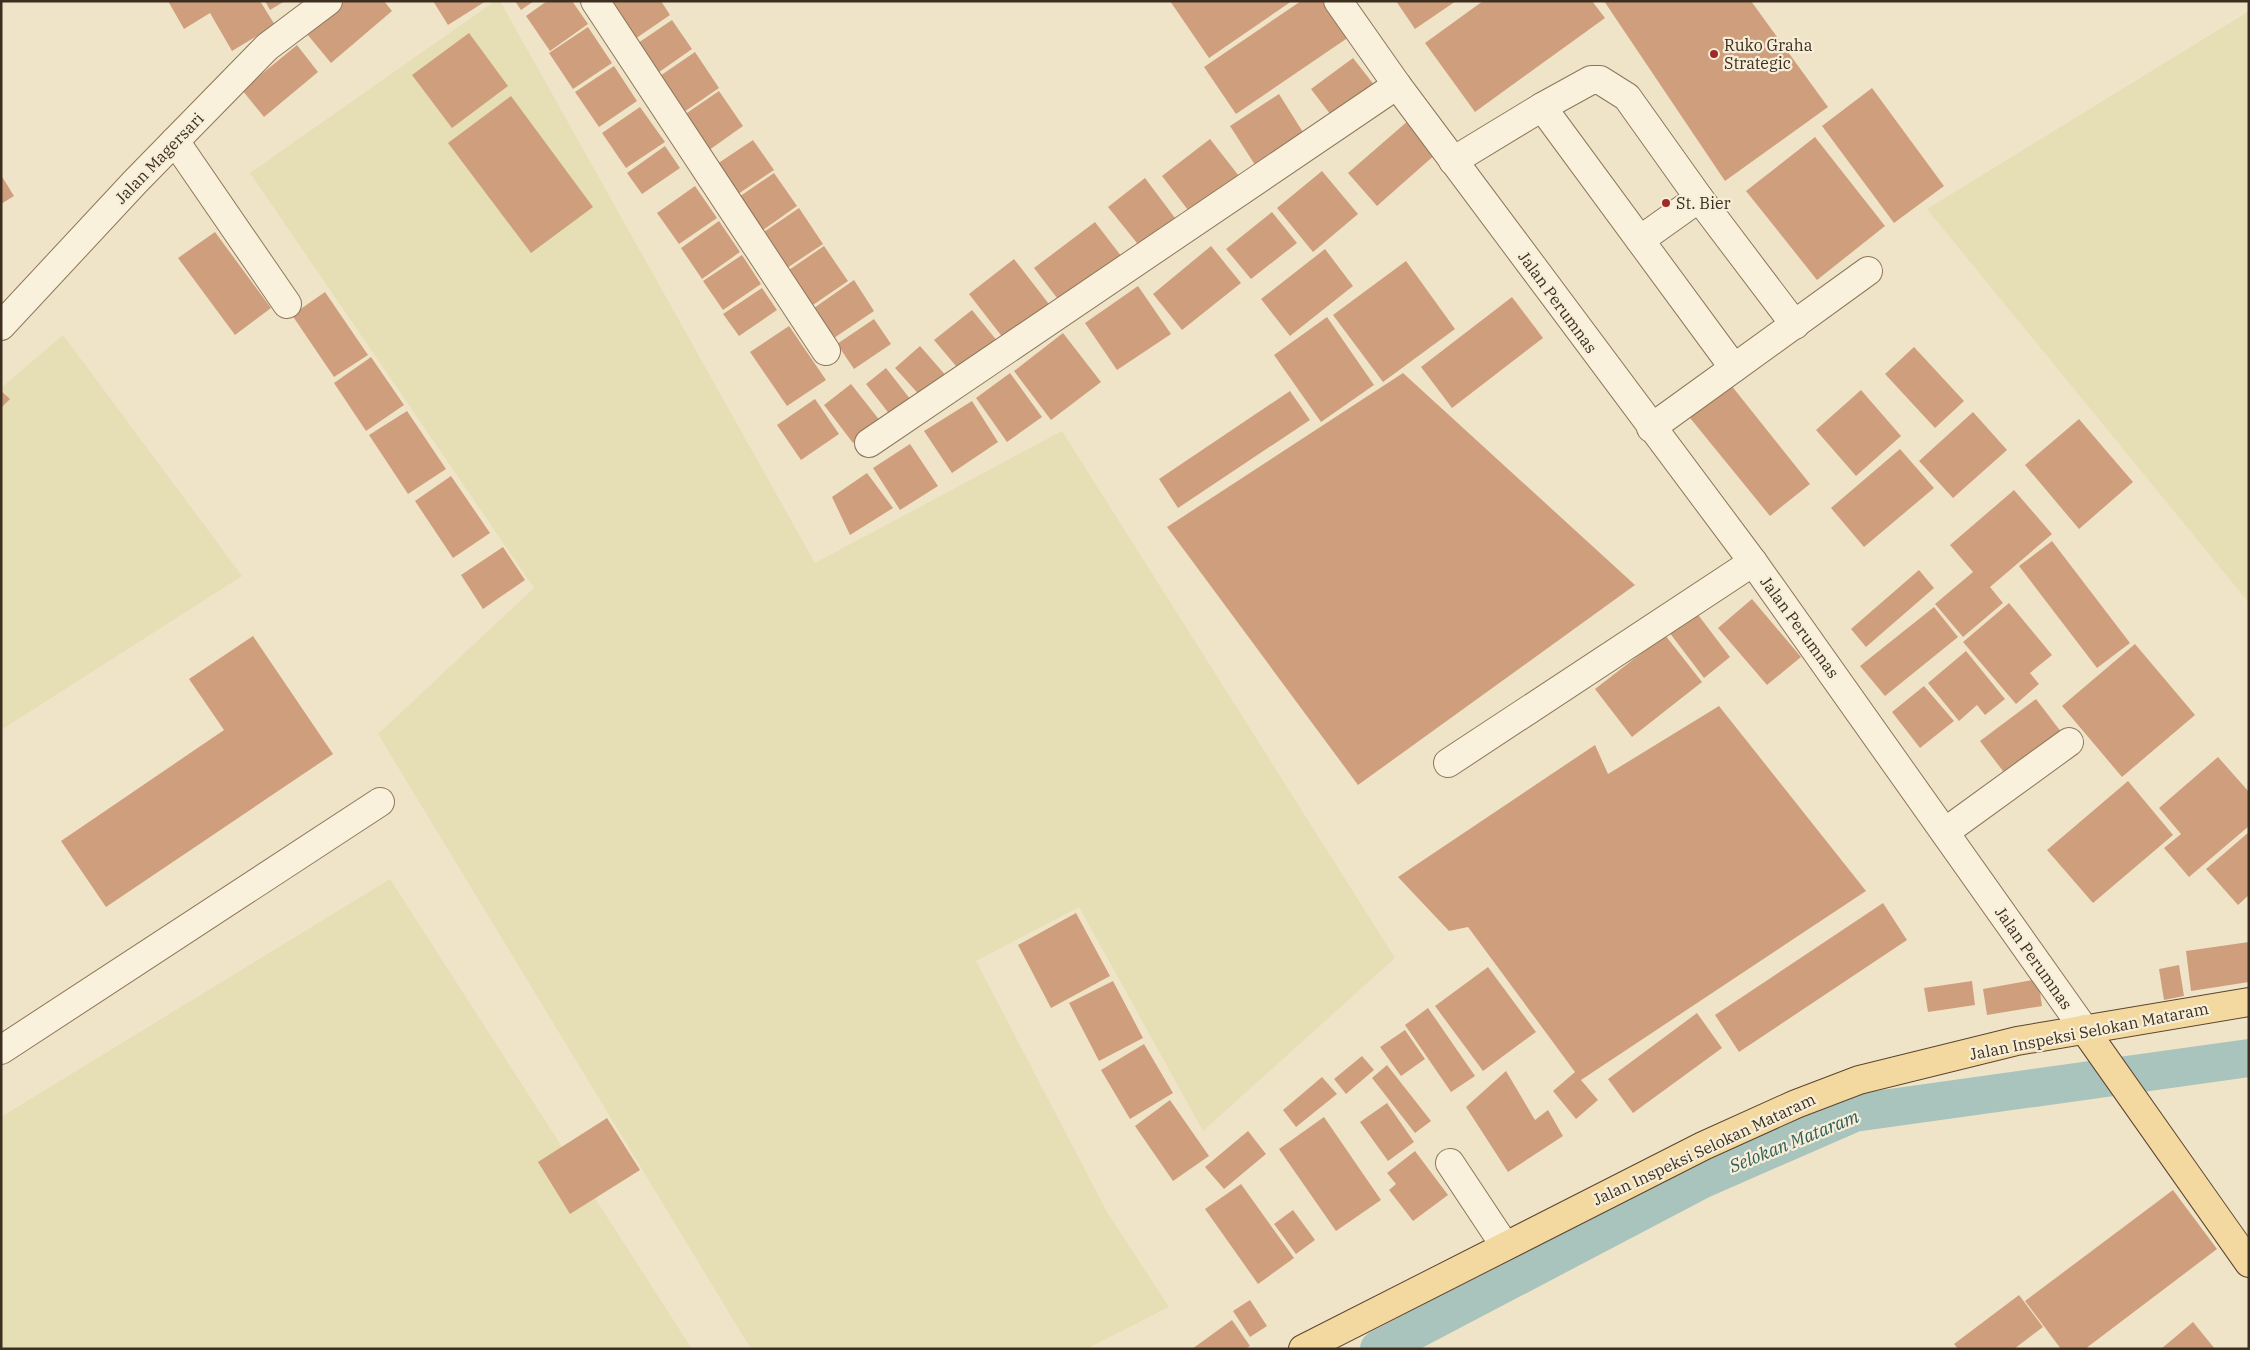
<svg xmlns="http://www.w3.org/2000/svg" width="2250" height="1350" font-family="'IBM Plex Serif',serif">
	<rect width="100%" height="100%" fill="#f0e4c8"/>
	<g fill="#e6deb5">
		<path d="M495,1H500L815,563L1062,431L1395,958L1203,1131L1079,907L976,961L1107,1212L1169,1307L1086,1349H751L378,734L534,588L250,173Z"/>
		<path d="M2249,11V603L1927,209Z"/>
		<path d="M63,335L242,576L1,730V388Z"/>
		<path d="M390,879L692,1349H1V1117Z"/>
	</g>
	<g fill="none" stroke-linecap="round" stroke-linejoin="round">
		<path stroke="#a9c4bc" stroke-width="38" d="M1379,1349L1703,1179L1854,1113L2249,1058"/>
	</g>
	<g fill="#cf9f7d">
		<path d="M168,1H260L275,25L232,51L210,13L184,29Z"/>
		<path d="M265,1H285L270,10Z"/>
		<path d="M345,1H384L392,11L331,63L307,34Z"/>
		<path d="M433,1H486L448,25Z"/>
		<path d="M515,1H534L521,10Z"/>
		<path d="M547,1H572L588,24L550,51L526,16Z"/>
		<path d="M614,1H661L670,15L632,41L608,5Z"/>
		<path d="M1170,1H1292L1209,58Z"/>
		<path d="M1301,1H1325L1349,37L1236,114L1204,67Z"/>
		<path d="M1396,1H1456L1415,29Z"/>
		<path d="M1483,1H1592L1605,18L1475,112L1425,43Z"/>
		<path d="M1604,1H1751L1828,107L1725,181Z"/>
		<path d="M672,20L692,49L655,75L635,45Z"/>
		<path d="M588,27L612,63L573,89L549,53Z"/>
		<path d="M469,33L508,86L452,128L412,75Z"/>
		<path d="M297,45L318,72L264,117L242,90Z"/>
		<path d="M695,52L719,88L681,114L657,78Z"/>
		<path d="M1353,58L1379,91L1337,123L1311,89Z"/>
		<path d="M614,66L637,101L599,127L575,92Z"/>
		<path d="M1872,88L1944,186L1894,223L1822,126Z"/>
		<path d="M719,91L743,126L705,153L681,117Z"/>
		<path d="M1279,94L1306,137L1257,168L1230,126Z"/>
		<path d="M511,96L593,207L531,253L448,143Z"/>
		<path d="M640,107L665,142L626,168L602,133Z"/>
		<path d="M1409,120L1437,153L1377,206L1348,173Z"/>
		<path d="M1815,137L1885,226L1817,280L1746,191Z"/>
		<path d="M1210,139L1239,176L1191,214L1162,176Z"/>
		<path d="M753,140L774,170L735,196L714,166Z"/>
		<path d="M665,146L680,168L642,194L627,173Z"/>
		<path d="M1322,171L1358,214L1313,252L1277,208Z"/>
		<path d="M774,173L797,206L759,233L736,199Z"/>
		<path d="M1,175L14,196L1,204Z"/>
		<path d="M1145,178L1181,226L1145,253L1108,207Z"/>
		<path d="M695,186L717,218L679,244L657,213Z"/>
		<path d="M799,208L823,244L784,270L761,234Z"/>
		<path d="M1272,212L1297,243L1251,279L1226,249Z"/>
		<path d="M719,221L740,252L702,279L681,248Z"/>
		<path d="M1095,222L1125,261L1064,307L1034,268Z"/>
		<path d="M215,232L271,308L235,335L178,258Z"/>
		<path d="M824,246L848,281L810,307L786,272Z"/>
		<path d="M1211,246L1241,283L1182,330L1153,294Z"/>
		<path d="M1325,249L1353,286L1290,336L1261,299Z"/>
		<path d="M742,255L761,284L723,310L703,281Z"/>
		<path d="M1014,259L1052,308L1007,343L969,294Z"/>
		<path d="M1406,261L1455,329L1383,382L1333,315Z"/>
		<path d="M854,280L874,311L834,338L814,308Z"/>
		<path d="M1138,286L1171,334L1117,370L1085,323Z"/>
		<path d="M762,288L777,310L739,336L723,314Z"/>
		<path d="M325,292L368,355L334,377L292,315Z"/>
		<path d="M1512,297L1543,338L1452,408L1421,367Z"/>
		<path d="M972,310L998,342L961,372L934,340Z"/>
		<path d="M1327,317L1374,385L1321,422L1274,355Z"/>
		<path d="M874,319L891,344L854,369L837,344Z"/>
		<path d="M789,326L826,380L787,406L750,352Z"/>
		<path d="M1063,333L1101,382L1051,420L1014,371Z"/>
		<path d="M920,346L948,378L924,400L895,368Z"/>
		<path d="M1914,347L1964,401L1935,428L1885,374Z"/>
		<path d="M371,357L404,405L366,431L334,383Z"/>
		<path d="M886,368L914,404L894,420L866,384Z"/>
		<path d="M1010,373L1042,417L1007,442L976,398Z"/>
		<path d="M1403,373L1635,585L1358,785L1167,527Z"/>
		<path d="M1727,380L1810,484L1770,516L1686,413Z"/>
		<path d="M851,384L881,422L853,443L824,405Z"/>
		<path d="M1861,390L1901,436L1856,476L1816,430Z"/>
		<path d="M1,391L10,399L1,408Z"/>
		<path d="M1290,391L1310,420L1178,508L1159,479Z"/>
		<path d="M815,399L839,434L801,460L777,425Z"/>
		<path d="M972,401L998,442L952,473L924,431Z"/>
		<path d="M407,411L446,469L408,494L369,435Z"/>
		<path d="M1973,412L2007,450L1953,498L1919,461Z"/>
		<path d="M2079,419L2133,482L2079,529L2025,465Z"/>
		<path d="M910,444L938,486L900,510L873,468Z"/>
		<path d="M1900,449L1934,488L1864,547L1831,508Z"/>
		<path d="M867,473L893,508L850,535L832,497Z"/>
		<path d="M451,476L490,533L453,558L415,501Z"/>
		<path d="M2014,490L2052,534L1990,587L2003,603L1963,637L1935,604L1973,572L1950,545Z"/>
		<path d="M2052,541L2130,643L2097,668L2019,566Z"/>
		<path d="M503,547L525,580L483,609L461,575Z"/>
		<path d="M1919,570L1934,588L1866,647L1851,629Z"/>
		<path d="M1752,599L1801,657L1767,685L1718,628Z"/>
		<path d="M2009,603L2052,655L2030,673L2039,684L2016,704L1963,642Z"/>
		<path d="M1934,607L1958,637L1885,696L1860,666Z"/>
		<path d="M1696,612L1730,657L1704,678L1669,632Z"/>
		<path d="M1665,635L1702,682L1632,737L1595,689Z"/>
		<path d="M253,636L333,754L106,907L61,841L224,730L189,679Z"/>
		<path d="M2135,644L2195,715L2122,777L2062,706Z"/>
		<path d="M1966,651L2005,699L1985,715L1977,705L1959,721L1928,683Z"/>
		<path d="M1924,686L1954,721L1920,748L1892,712Z"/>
		<path d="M2036,699L2065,737L2009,779L1980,741Z"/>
		<path d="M1719,706L1866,891L1581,1080L1598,1100L1576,1119L1553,1091L1575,1072L1468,927L1449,931L1398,877L1595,745L1608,774Z"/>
		<path d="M2218,757L2249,792V826L2189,877L2164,848L2181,834L2159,808Z"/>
		<path d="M2128,781L2173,835L2093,903L2047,850Z"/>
		<path d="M2249,832V895L2238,905L2206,869Z"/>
		<path d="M1883,903L1907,940L1739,1052L1715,1015Z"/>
		<path d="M1076,913L1110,976L1051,1008L1018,945Z"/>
		<path d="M2249,942V982L2191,991L2186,951Z"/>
		<path d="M2179,965L2184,996L2164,1000L2159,969Z"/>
		<path d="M1488,967L1536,1032L1483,1071L1435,1006Z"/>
		<path d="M2038,979L2042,1006L1987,1015L1983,989Z"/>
		<path d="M1113,981L1143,1038L1099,1061L1069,1003Z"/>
		<path d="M1972,981L1975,1005L1928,1012L1924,988Z"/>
		<path d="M1428,1008L1475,1076L1451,1092L1405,1025Z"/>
		<path d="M1697,1013L1722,1048L1633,1113L1608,1079Z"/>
		<path d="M1405,1030L1425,1059L1401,1076L1380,1047Z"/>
		<path d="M1144,1044L1173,1093L1130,1119L1101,1070Z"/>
		<path d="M1362,1056L1374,1070L1346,1094L1334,1079Z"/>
		<path d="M1387,1065L1431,1121L1415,1133L1372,1078Z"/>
		<path d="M1506,1071L1535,1120L1548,1110L1563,1136L1508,1172L1466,1107Z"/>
		<path d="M1322,1077L1337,1094L1296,1127L1283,1110Z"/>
		<path d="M1170,1100L1209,1156L1173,1181L1135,1126Z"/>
		<path d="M1387,1103L1414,1142L1388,1161L1360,1122Z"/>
		<path d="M1324,1117L1381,1200L1336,1231L1279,1149Z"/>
		<path d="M607,1118L640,1170L570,1214L538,1162Z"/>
		<path d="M1248,1131L1266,1154L1224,1189L1205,1167Z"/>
		<path d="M1415,1151L1448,1195L1413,1221L1389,1190L1396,1184L1387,1173Z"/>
		<path d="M1241,1184L1294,1258L1258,1284L1205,1209Z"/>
		<path d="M2173,1190L2217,1249L2085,1349H2061L2025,1301Z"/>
		<path d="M1293,1210L1315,1240L1296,1254L1274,1224Z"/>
		<path d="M2019,1295L2043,1327L2014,1349H1958L1954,1344Z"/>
		<path d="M1250,1300L1267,1326L1250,1337L1233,1311Z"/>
		<path d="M1232,1320L1250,1346L1245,1349H1192Z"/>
		<path d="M2193,1322L2215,1349H2161Z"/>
	</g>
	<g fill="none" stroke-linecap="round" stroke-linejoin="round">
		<g stroke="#8d765c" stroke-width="30">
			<g id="minor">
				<path d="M595,1L826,351"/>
				<path d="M1338,1L1397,85L1753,562L2084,1029"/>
				<path d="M1542,107L1591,80H1600L1627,97L1699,198L1795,325"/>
				<path d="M175,141L287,304"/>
				<path d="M1453,161L1542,107L1734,368"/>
				<path d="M1640,240L1699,198"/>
				<path d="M1,326L135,182L267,47L328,1"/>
				<path d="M1651,428L1868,271"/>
				<path d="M869,443L1397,85"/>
				<path d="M1448,763L1753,562"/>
				<path d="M1945,832L2069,742"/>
				<path d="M1,1050L380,802"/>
				<path d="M1450,1163L1505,1246"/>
			</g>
		</g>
		<g stroke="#5b4430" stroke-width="30">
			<g id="major">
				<path d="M2084,1029L2249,1263"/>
				<path d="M1303,1349L1703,1146L1796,1104L1859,1080L2017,1041L2249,1002"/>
			</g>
		</g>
		<use href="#minor" stroke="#faf1dc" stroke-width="28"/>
		<use href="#major" stroke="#f3d9a0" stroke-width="28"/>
	</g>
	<g fill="#9e2a2b" stroke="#f7eed8" stroke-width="2">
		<circle cx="1714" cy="54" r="5"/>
		<circle cx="1666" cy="203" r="5"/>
	</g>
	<g text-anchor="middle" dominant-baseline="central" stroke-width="4.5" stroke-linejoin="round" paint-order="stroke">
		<g font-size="16" fill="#3d2e20" stroke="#f7eed8" text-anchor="start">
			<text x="1724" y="45">Ruko Graha<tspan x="1724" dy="18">Strategic</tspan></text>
			<text x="1676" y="203">St. Bier</text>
		</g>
		<g font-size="16" fill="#3d2e20" stroke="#f7eed8">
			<text transform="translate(159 158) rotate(-46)">Jalan Magersari</text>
			<text transform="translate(1558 302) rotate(54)">Jalan Perumnas</text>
			<text transform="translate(1800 627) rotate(54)">Jalan Perumnas</text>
			<text transform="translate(2034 958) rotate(55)">Jalan Perumnas</text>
			<text transform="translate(2089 1031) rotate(-11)">Jalan Inspeksi Selokan Mataram</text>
			<text transform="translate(1704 1149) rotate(-25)">Jalan Inspeksi Selokan Mataram</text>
		</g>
		<g font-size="18" font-style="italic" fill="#2f5d5a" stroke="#f7eed8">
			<text transform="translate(1794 1141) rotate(-22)">Selokan Mataram</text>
		</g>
	</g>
	<rect width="2250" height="1350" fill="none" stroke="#3d2e20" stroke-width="5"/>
</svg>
